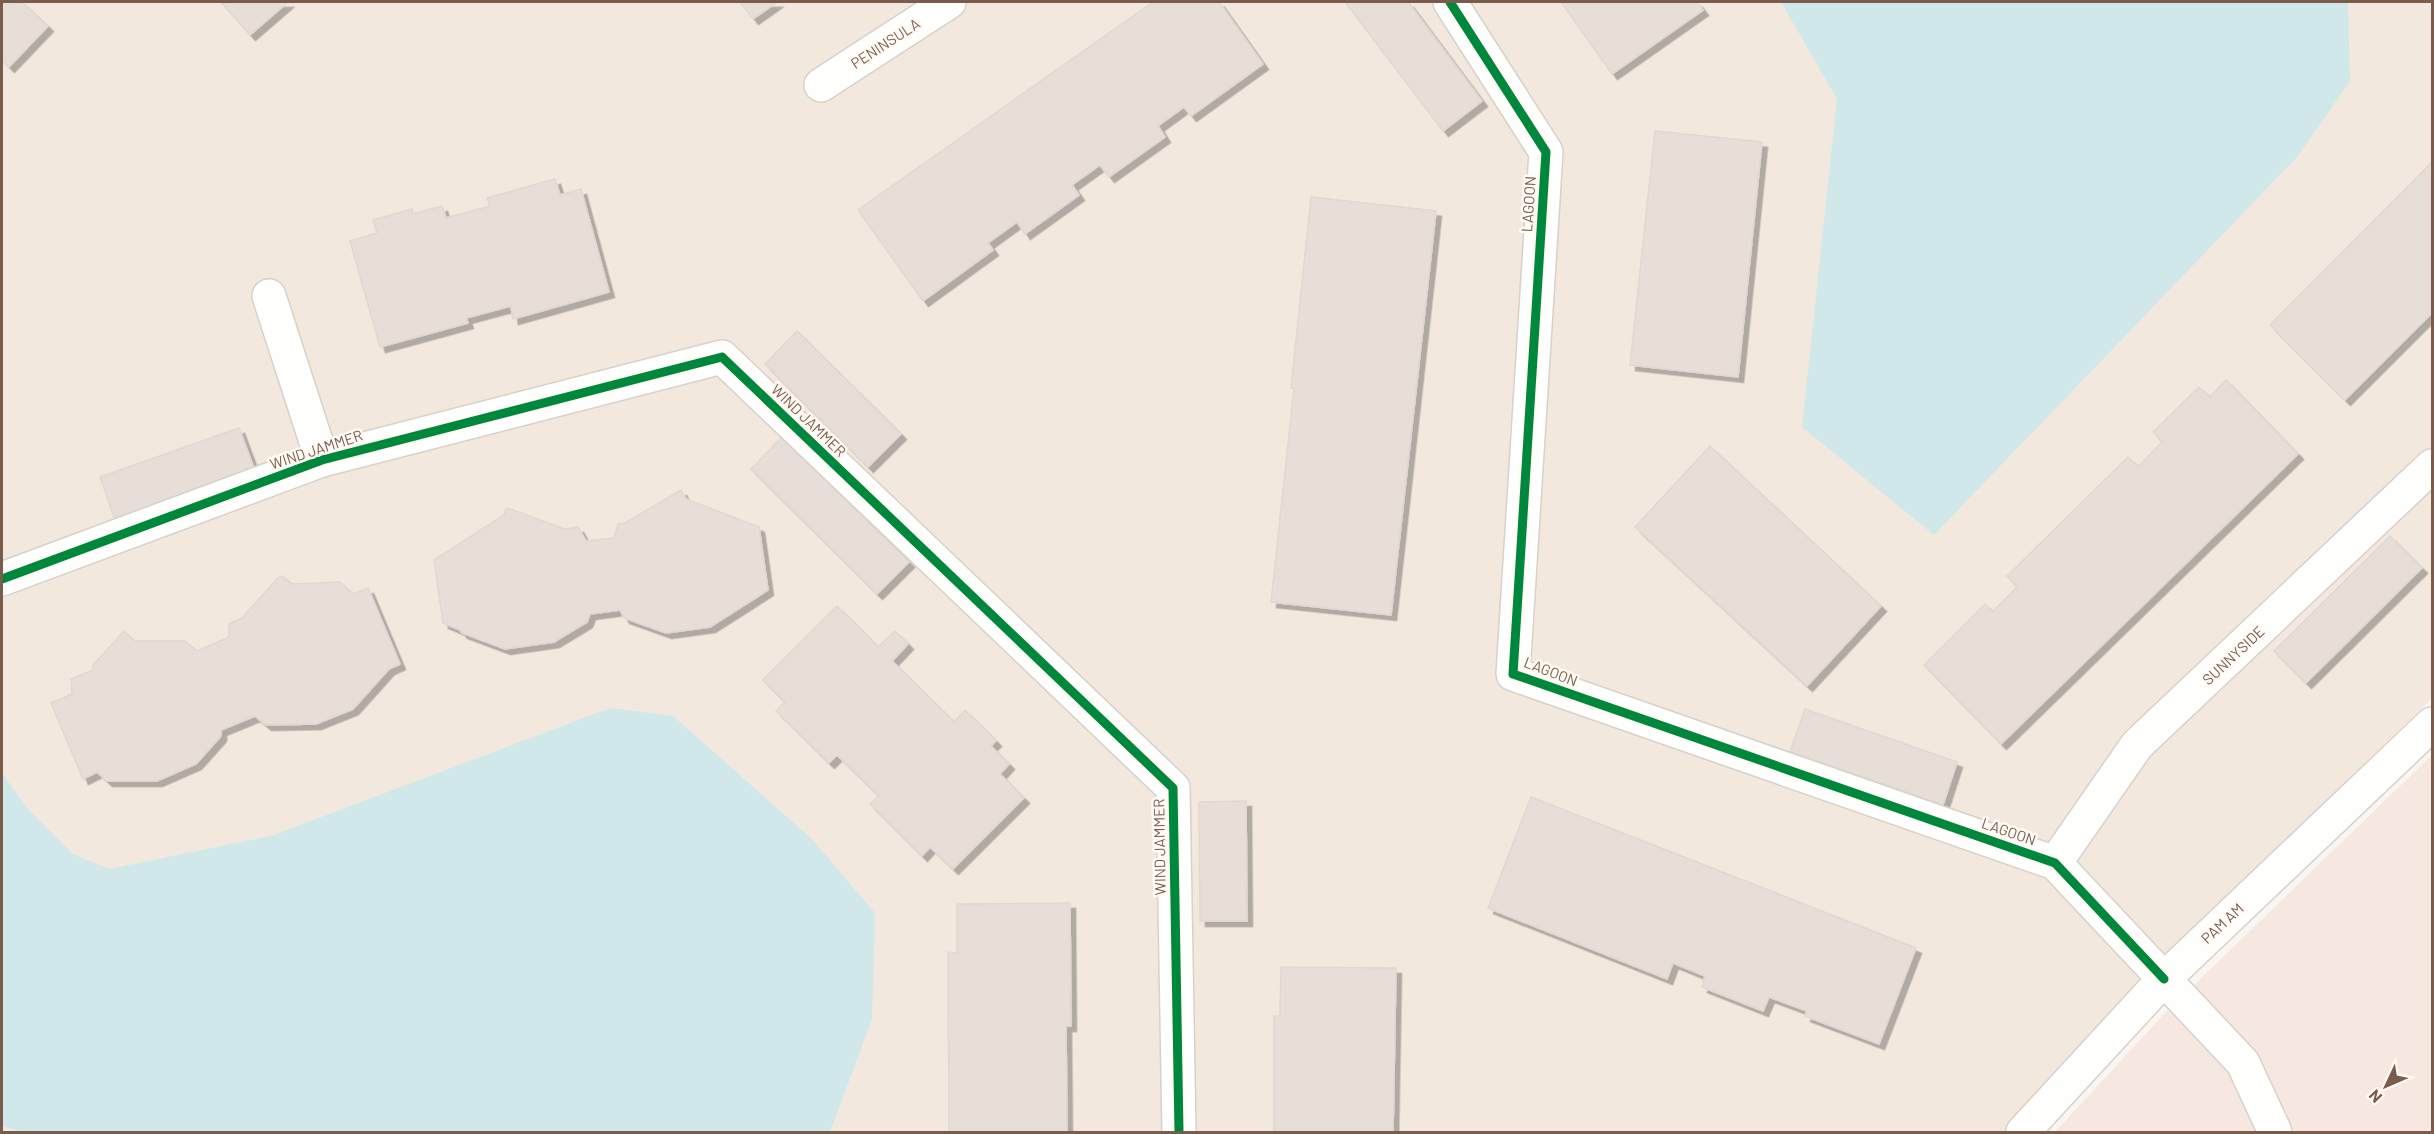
<svg xmlns="http://www.w3.org/2000/svg" width="2434" height="1134" font-family="Barlow,sans-serif">
	<defs>
		<filter id="shadow"><feDropShadow dx="5.5" dy="5.5" stdDeviation="0" flood-color="#0004"/></filter>
	</defs>
	<rect width="100%" height="100%" fill="#f9f5f0"/>
	<path fill="#f2e8de" d="M2,2H2432V698L2138,981L2004,1132H2Z"/>
	<path fill="#f6e8e1" d="M2432,755V1132H2055L2165,1013Z"/>
	<g fill="#d0e8ea">
		<path d="M1781,2H2348L2350,81L2297,157L1934,535L1802,427L1837,99Z"/>
		<path d="M610,708L673,716L811,838L875,913L872,1019L830,1132H23L2,1126V773L27,808L73,854L109,869L271,836Z"/>
	</g>
	<g fill="#e6ded7" stroke="#e2d8d2" stroke-width="1.5" filter="url(#shadow)">
		<path d="M2,2H22L48,26L9,67L2,60Z"/>
		<path d="M221,2H288L250,35Z"/>
		<path d="M740,2H777L753,19Z"/>
		<path d="M1153,2H1219L1263,64L1191,116L1184,107L1158,126L1165,137L1109,177L1100,165L1072,185L1079,195L1025,234L1017,222L988,243L993,250L923,301L858,210Z"/>
		<path d="M1345,2H1408L1482,101L1443,131Z"/>
		<path d="M1561,2H1697L1703,10L1612,74Z"/>
		<path d="M1655,131L1762,142L1738,377L1630,365Z"/>
		<path d="M2432,162V313L2345,400L2270,325Z"/>
		<path d="M555,179L560,195L581,189L609,292L513,319L511,306L466,318L468,323L380,347L350,241L377,233L373,220L412,209L413,214L442,206L446,218L490,206L487,198Z"/>
		<path d="M1311,197L1436,211L1391,615L1271,602L1294,388H1291Z"/>
		<path d="M797,331L901,434L868,467L765,364Z"/>
		<path d="M2226,380L2298,454L2001,744L1924,665L1985,604L1992,612L2017,587L2007,576L2128,457L2138,467L2162,442L2153,432L2199,387L2210,397Z"/>
		<path d="M239,428L255,471L115,520L100,477Z"/>
		<path d="M782,437L909,562L877,594L751,469Z"/>
		<path d="M1710,446L1881,606L1807,686L1635,527Z"/>
		<path d="M681,490L686,499L759,527L768,590L710,627L666,633L624,618L620,610L590,614L587,622L554,642L505,649L462,633L460,630L443,623L434,560L504,515L506,509H510L565,529L578,527L586,541L614,538L618,524L625,523Z"/>
		<path d="M2390,536L2422,568L2306,683L2274,651Z"/>
		<path d="M283,576L291,584L340,582L353,594L368,588L400,664L389,669L353,709L316,724L266,725L255,716L221,730V736L196,764L157,781H107L97,772L83,779L51,703L72,694L71,679L93,670V665L124,631L135,641H185L197,651L229,637V624L242,618L278,578Z"/>
		<path d="M837,606L878,647L895,631L908,644L892,661L954,722L965,710L996,741L991,746L1009,764L1000,774L1024,798L953,869L930,847L922,856L870,804L879,796L837,755L829,763L776,711L785,702L763,680Z"/>
		<path d="M1805,709L1957,762L1943,805L1790,752Z"/>
		<path d="M1531,797L1916,948L1879,1044L1805,1016L1807,1011L1769,997L1763,1011L1702,987L1705,976L1673,963L1667,979L1488,908Z"/>
		<path d="M1246,801L1247,921H1200L1199,802Z"/>
		<path d="M1070,903L1071,1026H1066L1067,1132H949L948,952L957,953V904Z"/>
		<path d="M1281,967L1396,968L1393,1132H1274V1016H1280Z"/>
	</g>
	<g fill="none" stroke-linecap="round" stroke-linejoin="round">
		<g stroke="#d7d1cb" stroke-width="36">
			<g id="minor">
				<path d="M1450,2L1546,152L1513,674L2055,863L2243,1063L2275,1132"/>
				<path d="M821,85L949,2"/>
				<path d="M269,296L322,460"/>
				<path d="M2,579L322,460L722,357L1173,788L1179,1132"/>
				<path d="M2055,863L2137,745L2432,466"/>
				<path d="M2023,1132L2164,979L2432,724"/>
			</g>
		</g>
		<use href="#minor" stroke="#fefefd" stroke-width="33"/>
		<g stroke="#fffaf3" stroke-width="13">
			<g id="cycleway">
				<path d="M1450,2L1546,152L1513,674L2055,863L2164,979"/>
				<path d="M2,579L322,460L722,357L1173,788L1179,1132"/>
			</g>
		</g>
		<use href="#cycleway" stroke="#00873e" stroke-width="9"/>
	</g>
	<g text-anchor="middle" dominant-baseline="central" stroke-width="5" stroke-linejoin="round" paint-order="stroke">
		<g font-size="15" fill="#7a5c4d" stroke="#fffaf3">
			<text transform="translate(885 43) rotate(-33)">PENINSULA</text>
			<text transform="translate(1528 204) rotate(-86)">LAGOON</text>
			<text transform="translate(809 420) rotate(44)">WIND JAMMER</text>
			<text transform="translate(316 449) rotate(-18)">WIND JAMMER</text>
			<text transform="translate(2233 655) rotate(-43)">SUNNYSIDE</text>
			<text transform="translate(1551 671) rotate(21)">LAGOON</text>
			<text transform="translate(2009 831) rotate(19)">LAGOON</text>
			<text transform="translate(1159 847) rotate(-91)">WIND JAMMER</text>
			<text transform="translate(2222 923) rotate(-43)">PAM AM</text>
		</g>
	</g>
	<rect width="2434" height="1134" fill="none" stroke="#7a5c4d" stroke-width="6"/>
	<g transform="translate(2386 1086) rotate(226)" stroke="#fffaf3" stroke-width="4.5" paint-order="stroke">
	<path d="M0-4.5L10 22L0 15L-10 22Z" fill="#7a5c4d"/>
	<text y="-9" font-size="16" font-weight="bold" text-anchor="middle" fill="#7a5c4d">N</text>
	</g>
</svg>
